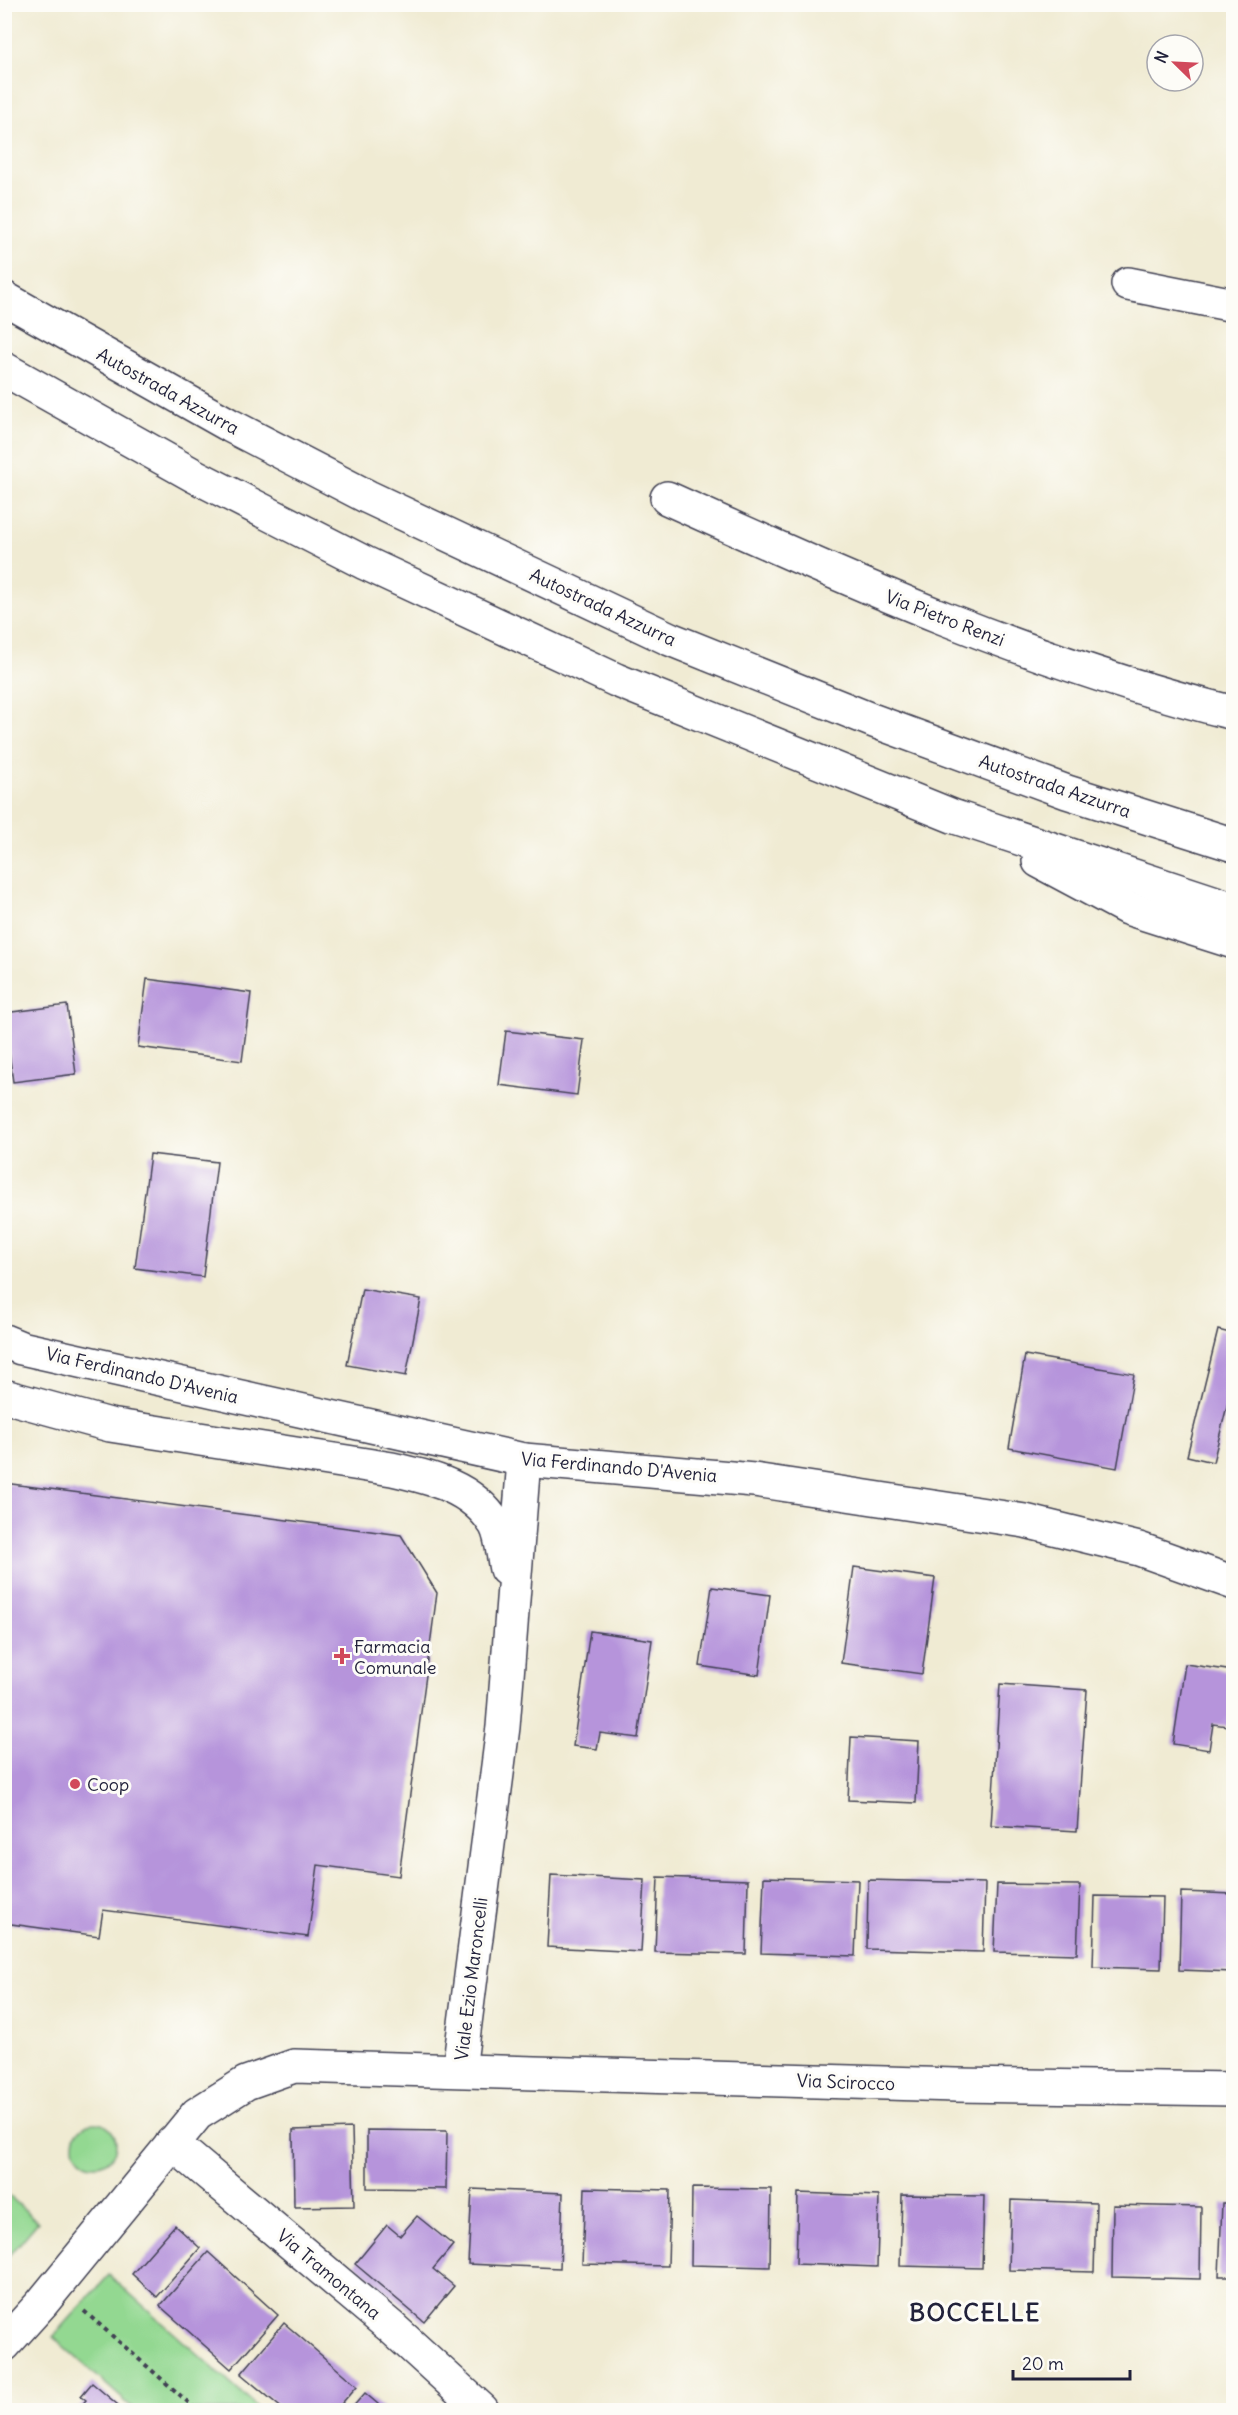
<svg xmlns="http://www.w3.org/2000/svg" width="1238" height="2415" font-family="Delius,sans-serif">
	<rect width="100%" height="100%" fill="#fdfcf7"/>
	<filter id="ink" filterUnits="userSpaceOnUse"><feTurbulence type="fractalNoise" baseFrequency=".0167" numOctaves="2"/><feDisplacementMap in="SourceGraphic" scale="12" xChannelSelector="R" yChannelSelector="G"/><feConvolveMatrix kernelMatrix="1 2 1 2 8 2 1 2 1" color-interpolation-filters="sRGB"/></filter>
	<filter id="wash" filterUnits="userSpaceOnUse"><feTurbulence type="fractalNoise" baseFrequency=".008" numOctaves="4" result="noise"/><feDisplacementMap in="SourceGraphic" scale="24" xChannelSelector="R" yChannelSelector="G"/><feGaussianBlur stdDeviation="1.35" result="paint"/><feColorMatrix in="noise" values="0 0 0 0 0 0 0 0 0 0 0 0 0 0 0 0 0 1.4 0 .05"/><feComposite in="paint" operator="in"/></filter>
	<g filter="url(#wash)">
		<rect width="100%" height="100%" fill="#f0ebd3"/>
		<g fill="#93d891" stroke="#5a7d66" stroke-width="1.5">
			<circle cx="95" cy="2144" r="21"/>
			<path d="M5,2192L38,2222L5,2261Z"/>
			<path d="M109,2275L260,2410H135L53,2337Z"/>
		</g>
		<g id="blocks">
			<g fill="#b694db">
				<path d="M147,979L251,993L242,1061L138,1047Z"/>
				<path d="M67,1005L76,1074L13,1082L4,1013Z"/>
				<path d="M506,1031L584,1040L577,1095L499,1085Z"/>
				<path d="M150,1154L217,1162L203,1277L135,1268Z"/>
				<path d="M362,1289L421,1299L406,1376L347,1365Z"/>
				<path d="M1218,1330L1234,1334V1388L1231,1390L1213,1462L1187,1456Z"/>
				<path d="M1025,1355L1134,1374L1117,1468L1009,1448Z"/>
				<path d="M4,1483L401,1535L437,1593L399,1876L318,1865L308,1937L103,1910L99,1936L4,1923Z"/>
				<path d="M854,1567L935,1578L922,1674L841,1663Z"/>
				<path d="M712,1587L770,1595L759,1675L700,1666Z"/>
				<path d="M590,1631L652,1640L638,1738L600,1733L597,1749L573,1746Z"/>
				<path d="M1185,1664L1234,1671V1727L1213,1724L1209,1750L1173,1744Z"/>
				<path d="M1000,1684L1087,1690L1077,1831L991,1826Z"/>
				<path d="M851,1737L919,1741L916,1803L848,1800Z"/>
				<path d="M551,1875L645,1880L641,1952L547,1947Z"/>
				<path d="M658,1877L748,1880L746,1954L655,1952Z"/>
				<path d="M764,1877L858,1880L855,1956L761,1953Z"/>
				<path d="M868,1880L985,1883L983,1952L867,1949Z"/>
				<path d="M997,1884L1080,1885L1077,1954L994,1952Z"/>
				<path d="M1181,1892L1234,1894V1972L1179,1970Z"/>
				<path d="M1095,1896L1163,1897L1161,1969L1093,1967Z"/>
				<path d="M352,2128L354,2206L294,2207L293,2130Z"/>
				<path d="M367,2130L447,2131L446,2189L367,2188Z"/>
				<path d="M585,2188L670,2190L668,2266L582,2264Z"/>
				<path d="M692,2188L771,2189L770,2267L691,2265Z"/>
				<path d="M472,2189L563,2193L560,2268L468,2264Z"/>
				<path d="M798,2193L879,2196L877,2267L796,2264Z"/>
				<path d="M902,2195L984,2196L982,2268L900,2266Z"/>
				<path d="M1011,2200L1096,2203L1094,2272L1009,2270Z"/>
				<path d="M1222,2203H1234V2276H1219Z"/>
				<path d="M1113,2205L1201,2207L1200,2279L1112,2277Z"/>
				<path d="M417,2216L453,2245L433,2269L454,2286L424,2322L355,2264L387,2225L400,2236Z"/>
				<path d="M175,2225L200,2248L157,2297L132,2274Z"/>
				<path d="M208,2252L278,2315L231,2369L160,2306Z"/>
				<path d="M284,2323L357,2386L336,2410H284L241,2374Z"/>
				<path d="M92,2383L124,2410H77L86,2400L81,2396Z"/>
				<path d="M365,2393L385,2410H350Z"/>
			</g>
		</g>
	</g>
	<g filter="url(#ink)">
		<use href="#blocks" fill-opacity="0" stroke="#414052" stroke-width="1.5"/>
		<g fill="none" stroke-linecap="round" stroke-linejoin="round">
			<g stroke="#414052" stroke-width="36">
				<g id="minor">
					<path d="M1128,284L1234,305"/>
					<path d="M667,498C850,581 1037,665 1234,713"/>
					<path d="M4,1341L21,1348L524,1460L754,1480L1025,1521L1139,1549L1234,1583"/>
					<path d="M4,1396L110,1425L392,1469C432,1478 472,1487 495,1524C502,1536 503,1556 506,1569"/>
					<path d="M459,2070L503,1727L524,1460"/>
					<path d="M172,2143L391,2327L482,2410"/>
					<path d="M4,2345L42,2303L197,2114L246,2083L294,2066L956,2085L1234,2089"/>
				</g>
			</g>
			<g stroke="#414052" stroke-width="36">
				<g id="highway">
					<path d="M4,298L231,426L368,497L670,639L874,721L1067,792L1234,845"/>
					<path d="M4,369L195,476L365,563L616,680L955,817L1234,909"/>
					<path d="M1039,861L1127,908L1234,942"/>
				</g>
			</g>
			<g stroke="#414052" stroke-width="4" stroke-dasharray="4.5 4.5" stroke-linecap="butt">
				<path d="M4,2244L11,2251"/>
				<path d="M84,2311L197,2410"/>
			</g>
			<use href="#minor" stroke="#fff" stroke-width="33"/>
			<use href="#highway" stroke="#fff" stroke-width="33"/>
		</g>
	</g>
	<g fill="#d1495b" stroke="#fdfcf7" stroke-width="2">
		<path d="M339 1647h6v6h6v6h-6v6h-6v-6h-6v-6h6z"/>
		<circle cx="75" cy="1784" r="6"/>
	</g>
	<g text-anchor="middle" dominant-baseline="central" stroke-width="6" stroke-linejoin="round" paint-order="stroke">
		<g font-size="18" fill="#22223b" stroke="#fdfcf7">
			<text transform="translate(168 391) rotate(29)">Autostrada Azzurra</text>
			<text transform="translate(603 607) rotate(25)">Autostrada Azzurra</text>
			<text transform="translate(945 618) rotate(21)">Via Pietro Renzi</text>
			<text transform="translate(1055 786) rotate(19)">Autostrada Azzurra</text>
			<text transform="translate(142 1375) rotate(13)">Via Ferdinando D'Avenia</text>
			<text transform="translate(619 1467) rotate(5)">Via Ferdinando D'Avenia</text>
			<text transform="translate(471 1979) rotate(-83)">Viale Ezio Maroncelli</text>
			<text transform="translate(846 2082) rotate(2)">Via Scirocco</text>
			<text transform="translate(329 2274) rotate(40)">Via Tramontana</text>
		</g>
		<g font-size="18" fill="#22223b" stroke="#fdfcf7" text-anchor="start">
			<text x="354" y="1646">Farmacia<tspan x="354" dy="21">Comunale</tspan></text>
			<text x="87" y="1784">Coop</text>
		</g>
		<g font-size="24" font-weight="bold" letter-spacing="1.5" fill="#22223b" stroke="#fdfcf7">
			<text x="975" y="2312">BOCCELLE</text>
		</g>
	</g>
	<rect width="1238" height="2415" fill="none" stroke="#fdfcf7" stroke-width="24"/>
	<g transform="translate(1175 63) rotate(294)"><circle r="28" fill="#fdfcf7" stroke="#a5a5ac" stroke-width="1.5"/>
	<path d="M0-4.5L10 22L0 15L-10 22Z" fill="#d1495b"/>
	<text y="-9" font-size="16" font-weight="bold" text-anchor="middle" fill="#22223b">N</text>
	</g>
	<path d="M1013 2370v9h117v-9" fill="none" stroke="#22223b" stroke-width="3"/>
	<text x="1022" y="2370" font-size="18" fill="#22223b" stroke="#fdfcf7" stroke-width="4.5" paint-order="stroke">20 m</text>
</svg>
